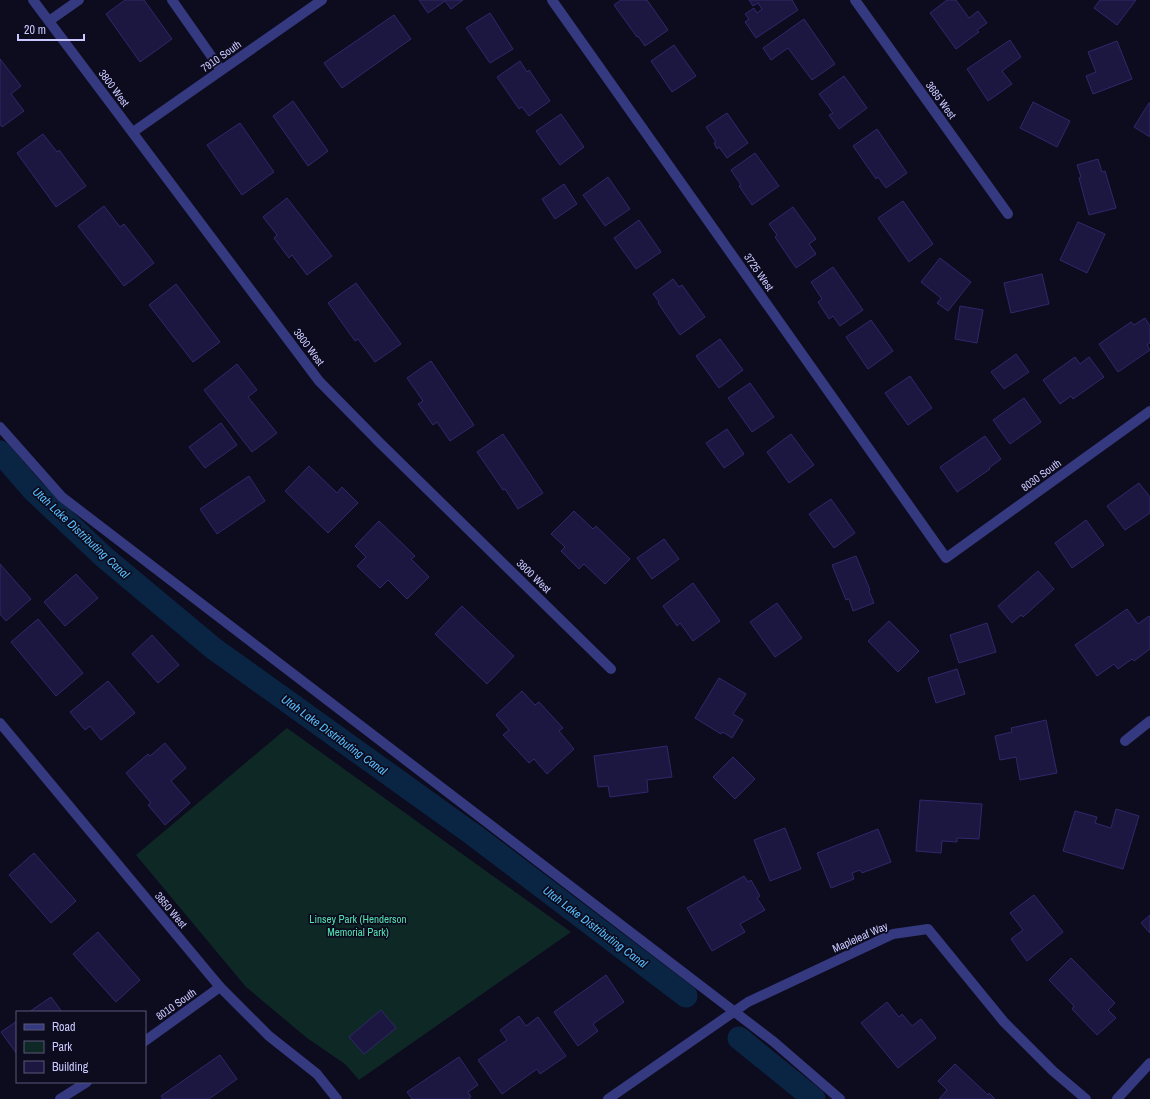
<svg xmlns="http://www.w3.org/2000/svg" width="1150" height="1099" font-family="'Archivo Narrow',sans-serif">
	<rect width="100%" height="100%" fill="#0d0b1e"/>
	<path fill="#0e2825" d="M287,728L571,932L359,1080L345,1064L307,1038L246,987L136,855Z"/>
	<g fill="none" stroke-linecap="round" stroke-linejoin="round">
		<g stroke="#0a2543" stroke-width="23">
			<path d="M0,452L33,490L104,557L213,648L475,836L686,996"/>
			<path d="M739,1038L814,1099"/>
		</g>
	</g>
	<g fill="#1c1740" stroke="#30286c">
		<path d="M125,0H144L172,39L140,62L106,14Z"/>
		<path d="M419,0H463L451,9L445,1L428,13Z"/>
		<path d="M621,0H647L668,30L645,46L638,36L637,37L614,5Z"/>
		<path d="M749,0H792L798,10L756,38L745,22L749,19L745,14L754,8L757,13L762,9L758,3L753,6Z"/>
		<path d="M947,0H956L969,18L978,11L987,23L977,30L979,32L956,49L930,13Z"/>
		<path d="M1100,0H1136L1117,25L1094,8Z"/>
		<path d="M490,13L513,49L490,63L466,28Z"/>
		<path d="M394,15L411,39L342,88L324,63Z"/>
		<path d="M804,19L835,64L812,80L788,48L771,60L763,48Z"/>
		<path d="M1010,40L1021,57L1002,71L1012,84L988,101L967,69Z"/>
		<path d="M1117,41L1132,79L1093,94L1086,76L1096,72L1088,52Z"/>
		<path d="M674,45L696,76L672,92L651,61Z"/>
		<path d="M0,59L21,86L11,94L24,111L2,127L0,124Z"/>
		<path d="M520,61L527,72L529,70L550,101L529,116L522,107L519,109L497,77Z"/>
		<path d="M844,76L867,108L839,129L829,115L833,113L819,94Z"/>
		<path d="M293,101L328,151L308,166L273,116Z"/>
		<path d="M1033,102L1070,121L1057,147L1020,128Z"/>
		<path d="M1149,103H1150V137L1134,127Z"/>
		<path d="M727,113L748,143L727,158L719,147L717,149L714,143L716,142L706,127Z"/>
		<path d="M561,114L584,147L560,165L536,131Z"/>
		<path d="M240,123L274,172L242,195L207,145Z"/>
		<path d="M877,129L907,173L886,188L878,177L876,179L853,146Z"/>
		<path d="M43,134L57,152L59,150L86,186L56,207L17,153Z"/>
		<path d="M755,153L779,186L752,205L739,186L741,185L731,170Z"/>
		<path d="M1098,159L1102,172L1105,171L1116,208L1089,215L1079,178L1081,177L1077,165Z"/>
		<path d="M608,177L630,209L605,226L583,195Z"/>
		<path d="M564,184L577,204L555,219L542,199Z"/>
		<path d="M287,198L332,256L307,275L292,255L289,258L274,238L277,235L263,217Z"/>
		<path d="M903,201L933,244L909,262L878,218Z"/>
		<path d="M104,206L120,227L124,224L154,263L124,286L78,226Z"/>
		<path d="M793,207L816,239L809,244L816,254L796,268L775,237L777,235L769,224Z"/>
		<path d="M639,220L661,252L636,269L614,238Z"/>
		<path d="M1078,222L1105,234L1087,273L1060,260Z"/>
		<path d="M940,258L971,282L948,311L937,303L941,298L921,282Z"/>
		<path d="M833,267L863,310L840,326L833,316L829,319L818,302L822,299L811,282Z"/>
		<path d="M1042,274L1049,304L1011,313L1004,283Z"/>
		<path d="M673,279L679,287L682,285L705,317L680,335L658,303L659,302L653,294Z"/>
		<path d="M356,283L401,344L375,362L358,339L355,341L328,303Z"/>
		<path d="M176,284L220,342L193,362L149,305Z"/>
		<path d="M960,306L983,310L977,343L955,339Z"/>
		<path d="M1145,318L1150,326V343L1147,345L1150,350L1118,372L1099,344L1131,322L1134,325Z"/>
		<path d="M871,320L893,351L868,369L846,337Z"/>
		<path d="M720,339L743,370L719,388L696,356Z"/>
		<path d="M1016,354L1029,372L1004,389L991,372Z"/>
		<path d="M1075,357L1080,364L1089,357L1104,377L1073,399L1071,396L1060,404L1043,380Z"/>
		<path d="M431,361L474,425L450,441L437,422L433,425L418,404L423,401L407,378Z"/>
		<path d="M237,364L257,390L248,397L277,433L252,452L204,390Z"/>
		<path d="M910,376L932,408L908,425L885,393Z"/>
		<path d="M750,383L774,417L752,432L728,398Z"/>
		<path d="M1024,398L1041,422L1010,444L993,420Z"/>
		<path d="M221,423L237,445L205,468L189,447Z"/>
		<path d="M727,429L744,454L724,468L706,443Z"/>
		<path d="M503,434L543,493L518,509L505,489L503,490L477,452Z"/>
		<path d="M791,434L814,465L789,483L767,452Z"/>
		<path d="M985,436L1001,459L989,468L990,469L957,492L940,467Z"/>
		<path d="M309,466L337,493L342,487L358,503L328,533L285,491Z"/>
		<path d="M249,476L265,501L217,534L200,509Z"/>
		<path d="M1139,483L1150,497V513L1125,530L1107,506Z"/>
		<path d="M831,499L855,533L834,548L809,514Z"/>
		<path d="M574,511L593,529L596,526L630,559L605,584L584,564L579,569L561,551L565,547L551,534Z"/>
		<path d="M1086,520L1104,545L1072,568L1055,543Z"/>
		<path d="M379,521L415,556L411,559L429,577L407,599L388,580L380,588L357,566L366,557L355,546Z"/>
		<path d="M664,539L679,559L652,579L637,558Z"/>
		<path d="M856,556L870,590L869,591L874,603L853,611L849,599L846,600L832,565Z"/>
		<path d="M0,564L31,599L6,621L0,614Z"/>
		<path d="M1038,571L1054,589L1023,617L1021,615L1012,623L998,606Z"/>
		<path d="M76,574L98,598L65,626L44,602Z"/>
		<path d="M693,583L720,621L693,641L680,623L677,626L663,606Z"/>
		<path d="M777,603L802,638L775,657L750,622Z"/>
		<path d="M462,606L514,656L487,684L435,634Z"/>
		<path d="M1127,609L1138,624L1149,616L1150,618V649L1134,661L1132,659L1118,669L1114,664L1097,676L1075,645Z"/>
		<path d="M38,619L83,673L56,696L11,642Z"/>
		<path d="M889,621L919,651L898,672L868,641Z"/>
		<path d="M987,623L996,652L959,663L950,635Z"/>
		<path d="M152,635L179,665L158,683L132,654Z"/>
		<path d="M957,669L965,694L936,703L928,678Z"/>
		<path d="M719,678L746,694L733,714L743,720L732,738L723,732L721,734L695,718Z"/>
		<path d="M108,681L135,713L101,740L90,726L85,730L70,712Z"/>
		<path d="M522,691L535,705L539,702L563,728L559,731L574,749L547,774L534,759L529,763L503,735L509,730L496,715Z"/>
		<path d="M1046,720L1057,773L1020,780L1016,757L1000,760L995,736L1012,732L1011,728Z"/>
		<path d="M165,743L186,768L171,781L190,803L165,825L148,805L151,803L126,773L148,754L150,756Z"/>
		<path d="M667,746L672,777L647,780L648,792L610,797L608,786L598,787L594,756Z"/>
		<path d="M733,757L755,779L735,799L713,777Z"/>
		<path d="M920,800L982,804L979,839L957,838V842L942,841L941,853L916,851Z"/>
		<path d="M1116,809L1139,816L1123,869L1063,851L1075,811L1097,817L1095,823L1111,828Z"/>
		<path d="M785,828L801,869L770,881L754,840Z"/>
		<path d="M878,829L891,862L862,873L860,870L852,873L854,879L831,888L817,853Z"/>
		<path d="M34,853L76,901L51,923L9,875Z"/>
		<path d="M744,876L748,882L751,880L760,896L757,898L765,910L740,924L745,932L712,951L687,908Z"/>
		<path d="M1034,895L1063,932L1027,961L1011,939L1023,930L1010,913Z"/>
		<path d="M1150,915V933L1141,923Z"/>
		<path d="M98,932L140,980L116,1002L73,954Z"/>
		<path d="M1071,958L1115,1003L1108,1010L1116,1018L1097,1035L1072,1009L1074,1006L1049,980Z"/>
		<path d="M606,975L624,1002L593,1024L598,1031L578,1046L554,1012Z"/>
		<path d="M51,997L62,1012H29Z"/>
		<path d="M887,1002L899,1017L902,1014L912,1026L921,1019L936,1038L898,1068L861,1023Z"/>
		<path d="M381,1010L396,1028L364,1054L349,1037Z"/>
		<path d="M519,1016L526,1026L538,1017L566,1056L540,1074L537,1069L502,1094L478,1060L507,1040L500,1030Z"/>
		<path d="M17,1021V1054L1,1032Z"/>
		<path d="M220,1055L237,1079L209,1099H163L161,1096Z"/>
		<path d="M459,1057L478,1085L468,1092L471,1097L469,1099H412L407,1092Z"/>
		<path d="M955,1064L988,1095L989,1093L995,1099H939L947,1090L938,1081Z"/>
	</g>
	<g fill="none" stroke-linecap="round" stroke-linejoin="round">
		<g stroke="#35397f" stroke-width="10">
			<path d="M33,0L319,381L380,443L611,669"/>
			<path d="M172,0L221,70"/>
			<path d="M552,0L946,558L1150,411"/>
			<path d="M855,0L1008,214"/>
			<path d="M49,21L79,0"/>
			<path d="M133,132L322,0"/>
			<path d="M0,427L62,497L774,1042L840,1099"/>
			<path d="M0,723L220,987L269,1036L317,1074L337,1099"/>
			<path d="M1125,741L1150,721"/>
			<path d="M145,1041L220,987"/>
			<path d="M60,1099L87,1082"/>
			<path d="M608,1099L748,1002L893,934L928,929L1004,1022L1053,1071L1086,1099"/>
			<path d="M1117,1099L1150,1063"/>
		</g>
	</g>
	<g text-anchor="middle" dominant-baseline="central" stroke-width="3.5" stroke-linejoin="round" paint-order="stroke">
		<g font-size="11" fill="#cac9ff" stroke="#0d0b1e">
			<text transform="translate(221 56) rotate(-35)">7910 South</text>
			<text transform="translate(114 88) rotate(53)">3800 West</text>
			<text transform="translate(941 100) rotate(54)">3685 West</text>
			<text transform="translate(759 272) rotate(55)">3725 West</text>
			<text transform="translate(309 347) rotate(53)">3800 West</text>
			<text transform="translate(1041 475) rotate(-36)">8030 South</text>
			<text transform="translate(534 576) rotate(44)">3800 West</text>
			<text transform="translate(171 910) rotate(50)">3850 West</text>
			<text transform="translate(860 937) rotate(-24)">Mapleleaf Way</text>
			<text transform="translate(176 1004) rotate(-35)">8010 South</text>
		</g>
		<g font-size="11" fill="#53e1b1" stroke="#0d0b1e">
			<text x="358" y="919">Linsey Park (Henderson<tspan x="358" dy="13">Memorial Park)</tspan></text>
		</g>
		<g font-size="12" font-style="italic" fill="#57c0ff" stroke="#0d0b1e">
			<text transform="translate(81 533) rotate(43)">Utah Lake Distributing Canal</text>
			<text transform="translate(334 735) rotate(36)">Utah Lake Distributing Canal</text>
			<text transform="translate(595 927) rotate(37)">Utah Lake Distributing Canal</text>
		</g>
	</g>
	<rect x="16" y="1011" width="130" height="72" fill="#0d0b1e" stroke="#595778"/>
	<rect x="24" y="1024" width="20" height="6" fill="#35397f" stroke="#595778"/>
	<text x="52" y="1031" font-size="12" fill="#cac9ff">Road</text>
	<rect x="24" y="1041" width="20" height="12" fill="#0e2825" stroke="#595778"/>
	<text x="52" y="1051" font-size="12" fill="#cac9ff">Park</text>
	<rect x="24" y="1061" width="20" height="12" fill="#1c1740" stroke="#595778"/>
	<text x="52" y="1071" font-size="12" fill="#cac9ff">Building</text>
	<path d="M18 34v6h66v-6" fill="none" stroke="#cac9ff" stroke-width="2"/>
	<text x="24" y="34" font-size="12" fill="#cac9ff" stroke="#0d0b1e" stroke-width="3" paint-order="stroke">20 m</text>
</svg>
